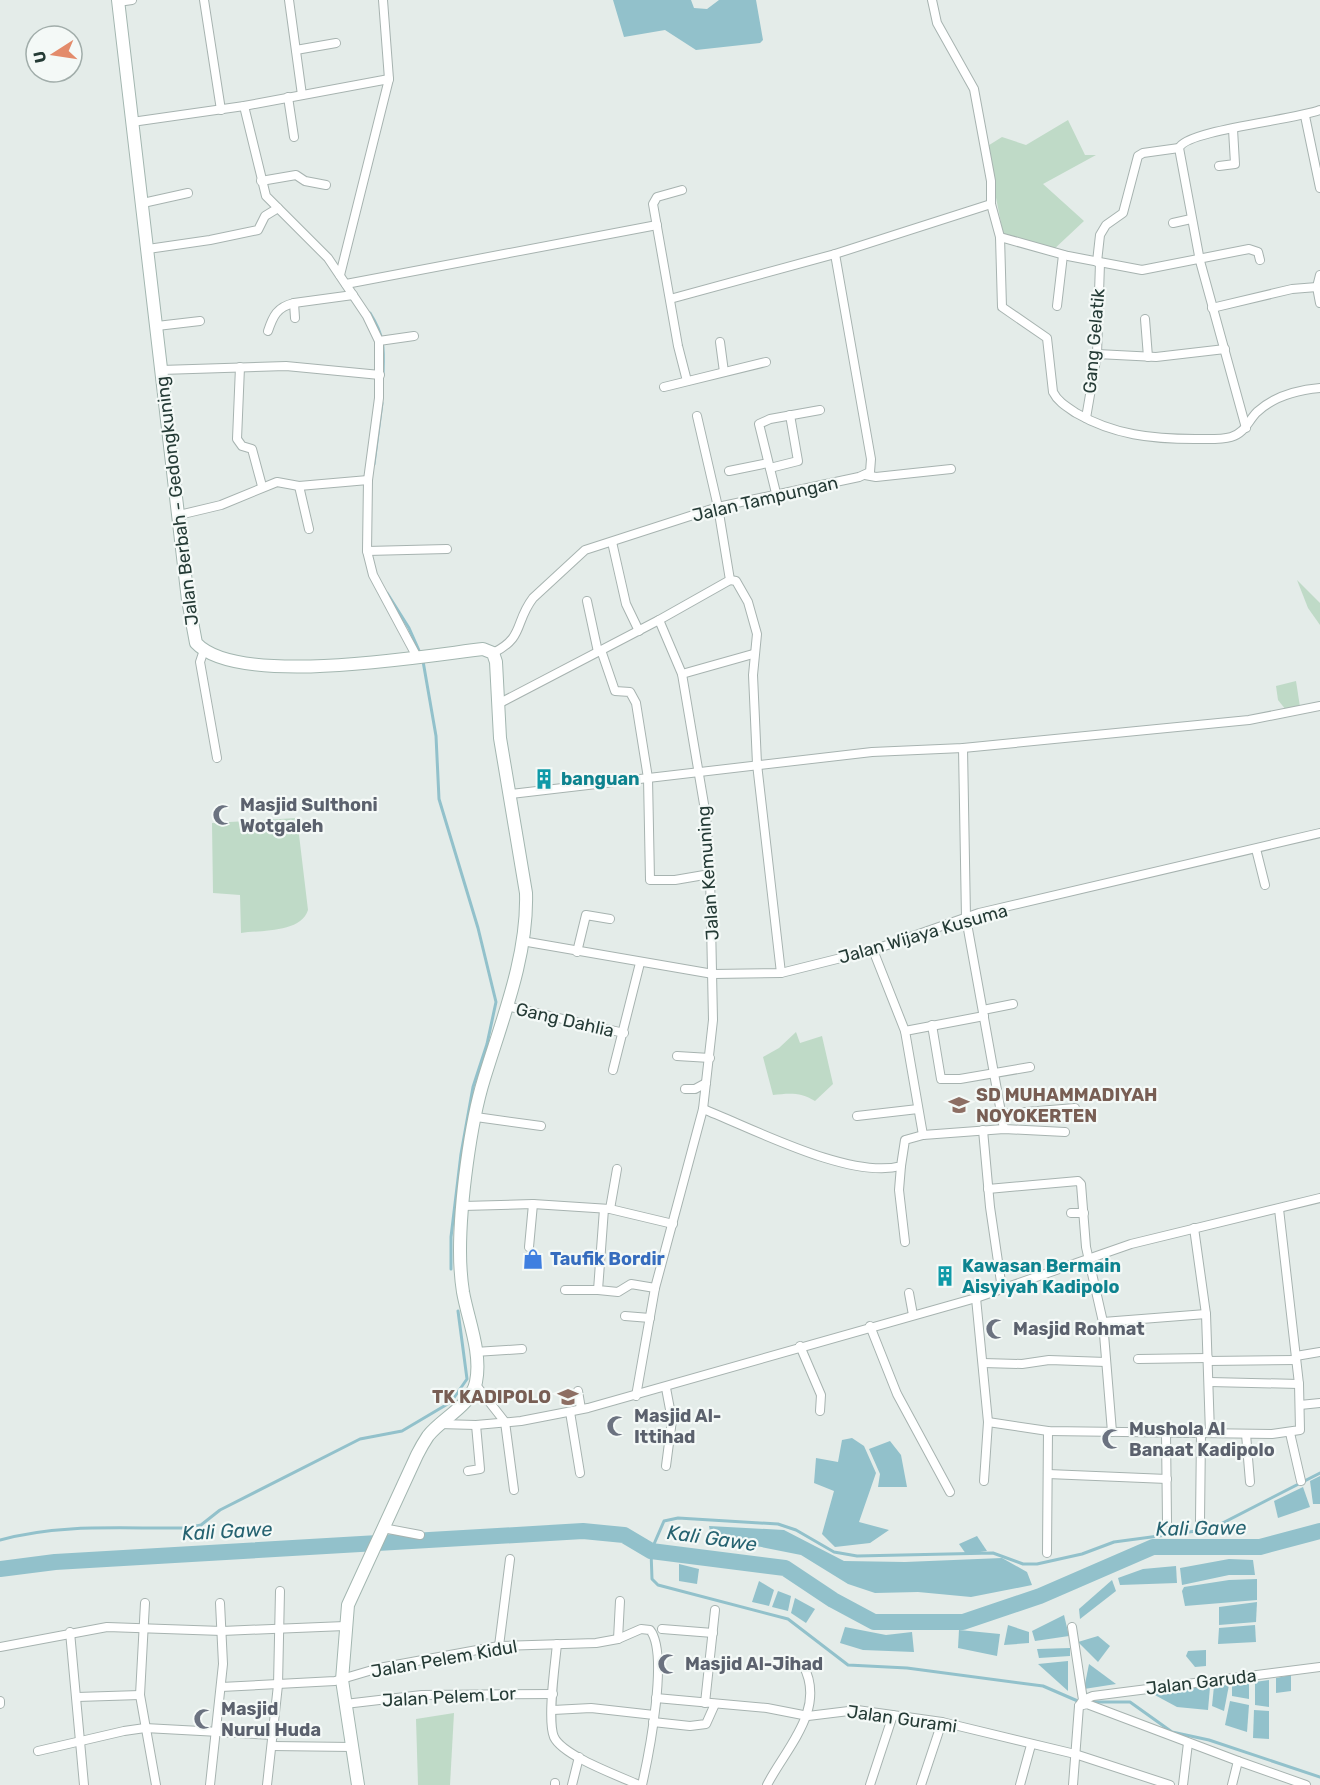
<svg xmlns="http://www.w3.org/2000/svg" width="1320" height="1785" font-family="Rubik,sans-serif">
	<rect width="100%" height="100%" fill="#e4ece9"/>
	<g fill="#bfdac7">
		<path d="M1068,120L1085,155H1096L1043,184L1084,221L1051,252L1004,238L986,147L1002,137L1026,145Z"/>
		<path d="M1297,580L1320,603V625L1308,608Z"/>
		<path d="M1296,681L1300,707L1286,710L1278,700L1276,686Z"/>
		<path d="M297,818L308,910C301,933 261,930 241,933L240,895L213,893L212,823Z"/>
		<path d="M796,1032L800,1043L822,1036L833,1084L815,1101C801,1092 789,1093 773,1095L763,1057L779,1048Z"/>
		<path d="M454,1713L450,1785H418L416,1719Z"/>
	</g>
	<g fill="#92c1cb">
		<path d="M613,0H691L694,8L707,9L719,0H756L763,40L760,43L696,50L665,30L624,37Z"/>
		<path d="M852,1438L864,1446L876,1473L859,1522L889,1530L870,1543L835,1547L822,1534L834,1491L814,1483L816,1458L838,1462L842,1440Z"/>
		<path d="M890,1441L901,1455L907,1487H878L880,1474L869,1449Z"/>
		<path d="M1320,1476V1504H1313L1310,1481Z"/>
		<path d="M1303,1487L1310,1507L1278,1518L1274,1501Z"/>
		<path d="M709,1526L784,1530L844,1561L905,1562L1002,1558L1027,1572L1032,1585L971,1597L918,1592L875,1593L848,1584L801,1555L711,1537Z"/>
		<path d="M977,1536L987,1551L966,1554L959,1544Z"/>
		<path d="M1229,1559L1253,1560L1255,1575H1229L1182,1585L1180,1568Z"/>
		<path d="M679,1564L699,1569L697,1584L679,1581Z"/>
		<path d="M1176,1566L1177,1583L1120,1585L1118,1578L1143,1569Z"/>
		<path d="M1257,1579V1600L1185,1606L1182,1591L1184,1587L1229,1580Z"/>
		<path d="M1112,1580L1116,1591L1080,1619L1079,1609Z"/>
		<path d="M759,1581L774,1590L769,1606L752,1602Z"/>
		<path d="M778,1591L791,1596L788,1611L772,1607Z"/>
		<path d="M795,1598L815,1609L806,1623L791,1613Z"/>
		<path d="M1257,1602L1256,1622L1219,1625V1607Z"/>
		<path d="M1064,1615L1069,1636L1035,1641L1032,1631Z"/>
		<path d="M1008,1625L1029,1632V1643L1004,1645Z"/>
		<path d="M1255,1625L1256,1642L1218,1644L1219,1628Z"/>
		<path d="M845,1627L886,1635L912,1632L914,1652L863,1650L840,1643Z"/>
		<path d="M959,1630L1000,1634L997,1656L958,1648Z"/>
		<path d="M1098,1636L1110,1646L1098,1662L1078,1642Z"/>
		<path d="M1070,1648V1656L1039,1658L1037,1649Z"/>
		<path d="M1206,1650V1666L1195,1667L1186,1656L1188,1651Z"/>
		<path d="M1068,1661V1691L1038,1664Z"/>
		<path d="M1089,1664L1116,1684L1084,1689Z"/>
		<path d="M1291,1675V1691L1276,1693V1678Z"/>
		<path d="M1269,1680V1707L1255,1705V1682Z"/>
		<path d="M1249,1682V1699L1232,1696V1685Z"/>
		<path d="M1194,1685L1210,1687L1208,1710L1177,1707L1151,1693L1152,1690Z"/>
		<path d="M1229,1685L1224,1711L1212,1706L1214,1686Z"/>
		<path d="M1230,1701L1249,1705L1247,1732L1225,1725Z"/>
		<path d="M1254,1710L1269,1711V1739L1253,1738Z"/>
	</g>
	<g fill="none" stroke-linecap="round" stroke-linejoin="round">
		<g stroke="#92c1cb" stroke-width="3">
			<path d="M370,313C385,337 384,348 383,375"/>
			<path d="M374,464L382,403"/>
			<path d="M387,593L409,628L421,655"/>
			<path d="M423,661L436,736L439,799L478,928L496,1002L487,1044L473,1087L461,1154L451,1237V1269"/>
			<path d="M0,1540C61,1523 124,1529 186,1528L201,1525L220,1510L360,1439L402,1431L451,1402L467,1379L458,1311"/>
			<path d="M1080,1702L1043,1686L907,1668L848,1665L788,1619L658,1585L652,1579L651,1551L664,1521L678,1518L778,1524L796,1530L834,1552L857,1556L993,1553L1023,1564H1037L1082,1554L1114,1542L1211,1529L1320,1473"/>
			<path d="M1092,1702H1130L1172,1732L1209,1740L1320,1777"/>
		</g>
		<path stroke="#92c1cb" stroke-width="16" d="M0,1569L55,1562L583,1531L624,1535L651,1551L785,1568L833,1600L874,1622H963L1040,1596L1153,1547H1260L1320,1531"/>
		<g stroke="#a7b3b0" stroke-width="10">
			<g id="minor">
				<path d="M204,0L221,110"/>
				<path d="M289,0L302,95"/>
				<path d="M932,0L937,23L974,89L991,181V204L1000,237L1002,307L1047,338L1053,392C1058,402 1067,407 1076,413C1114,435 1152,439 1195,439C1206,439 1221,440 1231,437C1245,433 1248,421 1257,412C1273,397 1298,390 1320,388"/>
				<path d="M118,2L132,0"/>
				<path d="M296,50L336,43"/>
				<path d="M288,97L294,137"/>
				<path d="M244,106L266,196L328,258L367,316L379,341V398L368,480L367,551L373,575L417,657"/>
				<path d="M1305,116L1320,188"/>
				<path d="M132,122L244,106L389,79"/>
				<path d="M1219,166L1235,164L1233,129"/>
				<path d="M261,181L296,175L305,181L326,185"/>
				<path d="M682,190L657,197L653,204L678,346L687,381"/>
				<path d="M143,203L188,193"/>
				<path d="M1173,223L1191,219"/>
				<path d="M1000,237L1068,256L1142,270L1249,249L1258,252L1260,260"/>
				<path d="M148,249L210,240L258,230L265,216L278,208"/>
				<path d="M1097,262L1100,235L1106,225L1123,213L1138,156L1143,153L1179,148"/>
				<path d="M340,275L389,79L383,0"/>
				<path d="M1320,275L1317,287L1320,303"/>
				<path d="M346,284L657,225"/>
				<path d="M670,299L835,254L991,204"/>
				<path d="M1057,306L1063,255"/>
				<path d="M1212,308L1292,289L1317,287"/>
				<path d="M295,318L294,303L353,295"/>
				<path d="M1145,319L1148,357"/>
				<path d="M157,326L200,321"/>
				<path d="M268,331C273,316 277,307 294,303"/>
				<path d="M379,341L414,336"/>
				<path d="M720,342L724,372"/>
				<path d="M1097,354L1156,357L1225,349"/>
				<path d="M240,367L237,439L242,446L252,449L262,486"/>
				<path d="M161,370L286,366L380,375"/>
				<path d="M664,387L766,362"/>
				<path d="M1086,418L1097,354L1100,263"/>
				<path d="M1246,428L1200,261L1179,148C1186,130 1295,120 1320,110"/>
				<path d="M770,468L798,461L790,415"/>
				<path d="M729,471L768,463"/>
				<path d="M865,475L876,477L951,469"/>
				<path d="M299,486L309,529"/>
				<path d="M776,493L759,424L770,419L820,410"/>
				<path d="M179,515L221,505L277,482L299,486L368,480"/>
				<path d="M612,542L626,604L639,631"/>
				<path d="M367,551L447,549"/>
				<path d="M730,580L736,581L748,602L757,634L753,675L757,764L781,973"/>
				<path d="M587,601L598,652"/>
				<path d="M204,650L200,662L217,758"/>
				<path d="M601,650L615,691L630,692L636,703L648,778L650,880H675L710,874"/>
				<path d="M493,653C525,637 514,623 533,598L585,550L718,507L859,477L870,472L871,459L835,254"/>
				<path d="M682,674L753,654"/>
				<path d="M498,704L659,620L730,580L718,507L697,416"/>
				<path d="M963,748L966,918L1004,1129"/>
				<path d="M511,794L872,752L963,748L1249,720L1320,706"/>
				<path d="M1256,849L1265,885"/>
				<path d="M522,941L713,974L781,973L873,950L979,913L1320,833"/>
				<path d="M873,950L905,1031L923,1135L1004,1129L1065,1132"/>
				<path d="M577,952L586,915L610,919"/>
				<path d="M506,1006L624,1033"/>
				<path d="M983,1010L1013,1004"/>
				<path d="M932,1025L941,1079H960L1030,1067"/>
				<path d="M905,1031L984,1016"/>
				<path d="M677,1056L710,1058"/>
				<path d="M613,1070L640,963"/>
				<path d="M685,1089H695L706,1083"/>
				<path d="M703,1109C752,1128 850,1180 901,1166L905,1140L923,1135"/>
				<path d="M1002,1114L1075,1108"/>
				<path d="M857,1116L918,1109"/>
				<path d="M476,1117L541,1126"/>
				<path d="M983,1130L990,1207L1002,1289"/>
				<path d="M901,1166L899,1190L905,1242"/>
				<path d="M988,1189L1078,1181L1081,1184L1086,1247L1103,1322L1112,1432"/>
				<path d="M463,1206L533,1204L610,1209L673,1224"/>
				<path d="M604,1209L598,1290L618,1292L631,1284L655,1288"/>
				<path d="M610,1209L617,1169"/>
				<path d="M1071,1213H1084"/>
				<path d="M1194,1228L1206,1314L1210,1433"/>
				<path d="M529,1247L533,1204"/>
				<path d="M565,1290H598"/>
				<path d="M909,1293L913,1315"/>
				<path d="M976,1298L988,1422L984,1481"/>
				<path d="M625,1316L650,1318"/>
				<path d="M1103,1322L1206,1314"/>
				<path d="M870,1326L897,1394L950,1492"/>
				<path d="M800,1346L821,1395L820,1411"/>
				<path d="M475,1352L522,1349"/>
				<path d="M1296,1356L1320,1352"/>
				<path d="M1138,1359L1208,1358"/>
				<path d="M1208,1361L1296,1360"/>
				<path d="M983,1363L1022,1364L1049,1360L1106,1362"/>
				<path d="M1210,1382L1299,1384"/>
				<path d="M476,1385L505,1422L514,1490"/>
				<path d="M666,1388L672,1420L666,1466"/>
				<path d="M578,1391L581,1409"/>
				<path d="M636,1396L655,1288L703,1109L713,1020L710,874L706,816L682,674L659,620"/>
				<path d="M1300,1405L1320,1403"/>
				<path d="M570,1412L580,1473"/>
				<path d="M988,1422L1048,1431L1272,1434L1300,1430L1299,1384L1279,1209"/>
				<path d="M439,1424L476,1425L521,1421L588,1408L976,1298L1131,1244L1320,1198"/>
				<path d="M1166,1433L1167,1522"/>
				<path d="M1290,1433L1301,1481"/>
				<path d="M1246,1434L1250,1482"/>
				<path d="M468,1471L480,1469L476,1425"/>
				<path d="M1048,1474L1167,1479"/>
				<path d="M1200,1521L1201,1433"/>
				<path d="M383,1528L420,1535"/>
				<path d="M1047,1553L1048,1431"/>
				<path d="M145,1603L140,1695L156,1785"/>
				<path d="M1072,1627L1083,1700L1079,1706L1073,1785"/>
				<path d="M662,1629L713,1633"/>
				<path d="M70,1632L84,1785"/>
				<path d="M618,1639L620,1601"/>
				<path d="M557,1644C555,1665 547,1720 554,1737C563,1756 619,1776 639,1785"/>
				<path d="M499,1646L510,1559"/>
				<path d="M0,1647L107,1627L222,1631L345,1626"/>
				<path d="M221,1687L335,1681L379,1668L499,1646L596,1643L618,1639L641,1629L650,1630C669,1653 649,1754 642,1785"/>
				<path d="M77,1697L140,1695"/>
				<path d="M656,1698L767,1708L808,1716L857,1710L942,1722L1075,1754L1170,1785"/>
				<path d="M1083,1700L1093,1696L1320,1667"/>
				<path d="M0,1701V1704"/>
				<path d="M705,1703L715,1610"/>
				<path d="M345,1704L422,1695L553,1694"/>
				<path d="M1079,1706L1087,1704L1238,1761L1232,1785"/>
				<path d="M553,1710L591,1708L654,1715"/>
				<path d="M653,1722L690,1726L706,1724L715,1704"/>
				<path d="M272,1746L352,1747"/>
				<path d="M38,1751L124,1731L145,1728L274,1735"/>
				<path d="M1238,1761L1306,1785"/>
				<path d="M210,1785L223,1664L220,1603"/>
				<path d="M267,1785L278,1685L280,1591"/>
				<path d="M555,1785V1783"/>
				<path d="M572,1785L579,1757"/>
				<path d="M767,1785C786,1748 827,1709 803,1665L777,1662"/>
				<path d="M870,1785L893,1715"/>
				<path d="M921,1785L942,1722"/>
				<path d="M1020,1785L1031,1745"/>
				<path d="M1183,1785L1188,1743"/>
			</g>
		</g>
		<g stroke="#a3b6b0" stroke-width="14">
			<path id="secondary" d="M118,0L188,600L196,643C238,688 423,656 483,649L493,653L496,662L500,738L526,893C528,956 502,1020 484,1079C470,1124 460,1204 460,1251C460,1264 461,1279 463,1292C468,1320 482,1353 476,1382C471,1406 442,1418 428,1436C424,1442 420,1449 417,1455L348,1605L342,1680L358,1785"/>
		</g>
		<use href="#minor" stroke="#fff" stroke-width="8"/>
		<use href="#secondary" stroke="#fff" stroke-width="12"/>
	</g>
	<defs>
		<g id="building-bare" transform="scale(1.62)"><path d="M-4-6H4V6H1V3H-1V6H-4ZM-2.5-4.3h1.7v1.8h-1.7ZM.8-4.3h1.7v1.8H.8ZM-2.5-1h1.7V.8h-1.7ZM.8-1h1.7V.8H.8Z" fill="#0f9aa8" stroke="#f4f9f7" stroke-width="2.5" paint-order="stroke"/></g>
		<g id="mosque-bare" transform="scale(1.62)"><path d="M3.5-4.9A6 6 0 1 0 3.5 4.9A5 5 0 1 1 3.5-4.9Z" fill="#6b7280" stroke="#f4f9f7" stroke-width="2.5" paint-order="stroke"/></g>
		<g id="school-bare" transform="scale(1.62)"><path d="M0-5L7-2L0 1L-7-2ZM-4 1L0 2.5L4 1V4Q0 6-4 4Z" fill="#8d6e63" stroke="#f4f9f7" stroke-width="2.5" paint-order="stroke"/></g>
		<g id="shop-bare" transform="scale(1.62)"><path d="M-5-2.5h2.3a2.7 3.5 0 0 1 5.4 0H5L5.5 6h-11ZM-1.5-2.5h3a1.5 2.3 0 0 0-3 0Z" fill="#3f7fe0" stroke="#f4f9f7" stroke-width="2.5" paint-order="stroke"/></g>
	</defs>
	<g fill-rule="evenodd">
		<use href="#building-bare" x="544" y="779"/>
		<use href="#mosque-bare" x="223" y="815"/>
		<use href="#school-bare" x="959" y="1105"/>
		<use href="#shop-bare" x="533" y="1259"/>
		<use href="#building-bare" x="945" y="1276"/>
		<use href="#mosque-bare" x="996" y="1329"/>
		<use href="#school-bare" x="568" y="1397"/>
		<use href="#mosque-bare" x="617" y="1426"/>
		<use href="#mosque-bare" x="1112" y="1439"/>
		<use href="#mosque-bare" x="668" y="1664"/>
		<use href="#mosque-bare" x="204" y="1719"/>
	</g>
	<g text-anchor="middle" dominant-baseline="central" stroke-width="4.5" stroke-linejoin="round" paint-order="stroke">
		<g font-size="18" fill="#253b36" stroke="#f4f9f7">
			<text transform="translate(1094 341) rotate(-85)">Gang Gelatik</text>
			<text transform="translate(765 499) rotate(-13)">Jalan Tampungan</text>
			<text transform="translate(177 501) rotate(-97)">Jalan Berbah - Gedongkuning</text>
			<text transform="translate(708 873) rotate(-94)">Jalan Kemuning</text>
			<text transform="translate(923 934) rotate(-16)">Jalan Wijaya Kusuma</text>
			<text transform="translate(565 1020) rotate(13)">Gang Dahlia</text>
			<text transform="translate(444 1659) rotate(-10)">Jalan Pelem Kidul</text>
			<text transform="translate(1201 1682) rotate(-7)">Jalan Garuda</text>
			<text transform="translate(449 1697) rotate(-3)">Jalan Pelem Lor</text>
			<text transform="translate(902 1719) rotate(8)">Jalan Gurami</text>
		</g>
		<g font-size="18" font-weight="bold" fill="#0d838f" stroke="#f4f9f7" text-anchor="start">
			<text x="561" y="779">banguan</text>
			<text x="962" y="1266">Kawasan Bermain<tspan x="962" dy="21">Aisyiyah Kadipolo</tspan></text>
		</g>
		<g font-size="18" font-weight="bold" fill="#5b616d" stroke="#f4f9f7" text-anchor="start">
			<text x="240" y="805">Masjid Sulthoni<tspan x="240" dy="21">Wotgaleh</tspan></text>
			<text x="1013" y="1329">Masjid Rohmat</text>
			<text x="634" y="1416">Masjid Al-<tspan x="634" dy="21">Ittihad</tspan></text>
			<text x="1129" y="1429">Mushola Al<tspan x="1129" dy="21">Banaat Kadipolo</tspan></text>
			<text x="685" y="1664">Masjid Al-Jihad</text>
			<text x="221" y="1709">Masjid<tspan x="221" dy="21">Nurul Huda</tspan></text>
		</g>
		<g font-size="18" font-weight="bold" fill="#785e54" stroke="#f4f9f7" text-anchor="start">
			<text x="976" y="1095">SD MUHAMMADIYAH<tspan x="976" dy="21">NOYOKERTEN</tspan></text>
			<text x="551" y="1397" text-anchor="end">TK KADIPOLO</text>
		</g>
		<g font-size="18" font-weight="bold" fill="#366cbe" stroke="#f4f9f7" text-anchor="start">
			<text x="550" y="1259">Taufik Bordir</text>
		</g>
		<g font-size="20" font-style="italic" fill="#266371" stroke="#f4f9f7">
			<text transform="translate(1201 1528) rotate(-1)">Kali Gawe</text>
			<text transform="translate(227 1531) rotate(-3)">Kali Gawe</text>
			<text transform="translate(712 1538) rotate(8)">Kali Gawe</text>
		</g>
	</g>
	<g transform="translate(54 54) rotate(258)"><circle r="28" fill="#f4f9f7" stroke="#a1adaa" stroke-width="1.5"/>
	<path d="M0-4.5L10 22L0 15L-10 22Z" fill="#e38b6b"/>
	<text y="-9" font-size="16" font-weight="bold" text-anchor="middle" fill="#253b36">U</text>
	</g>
</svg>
